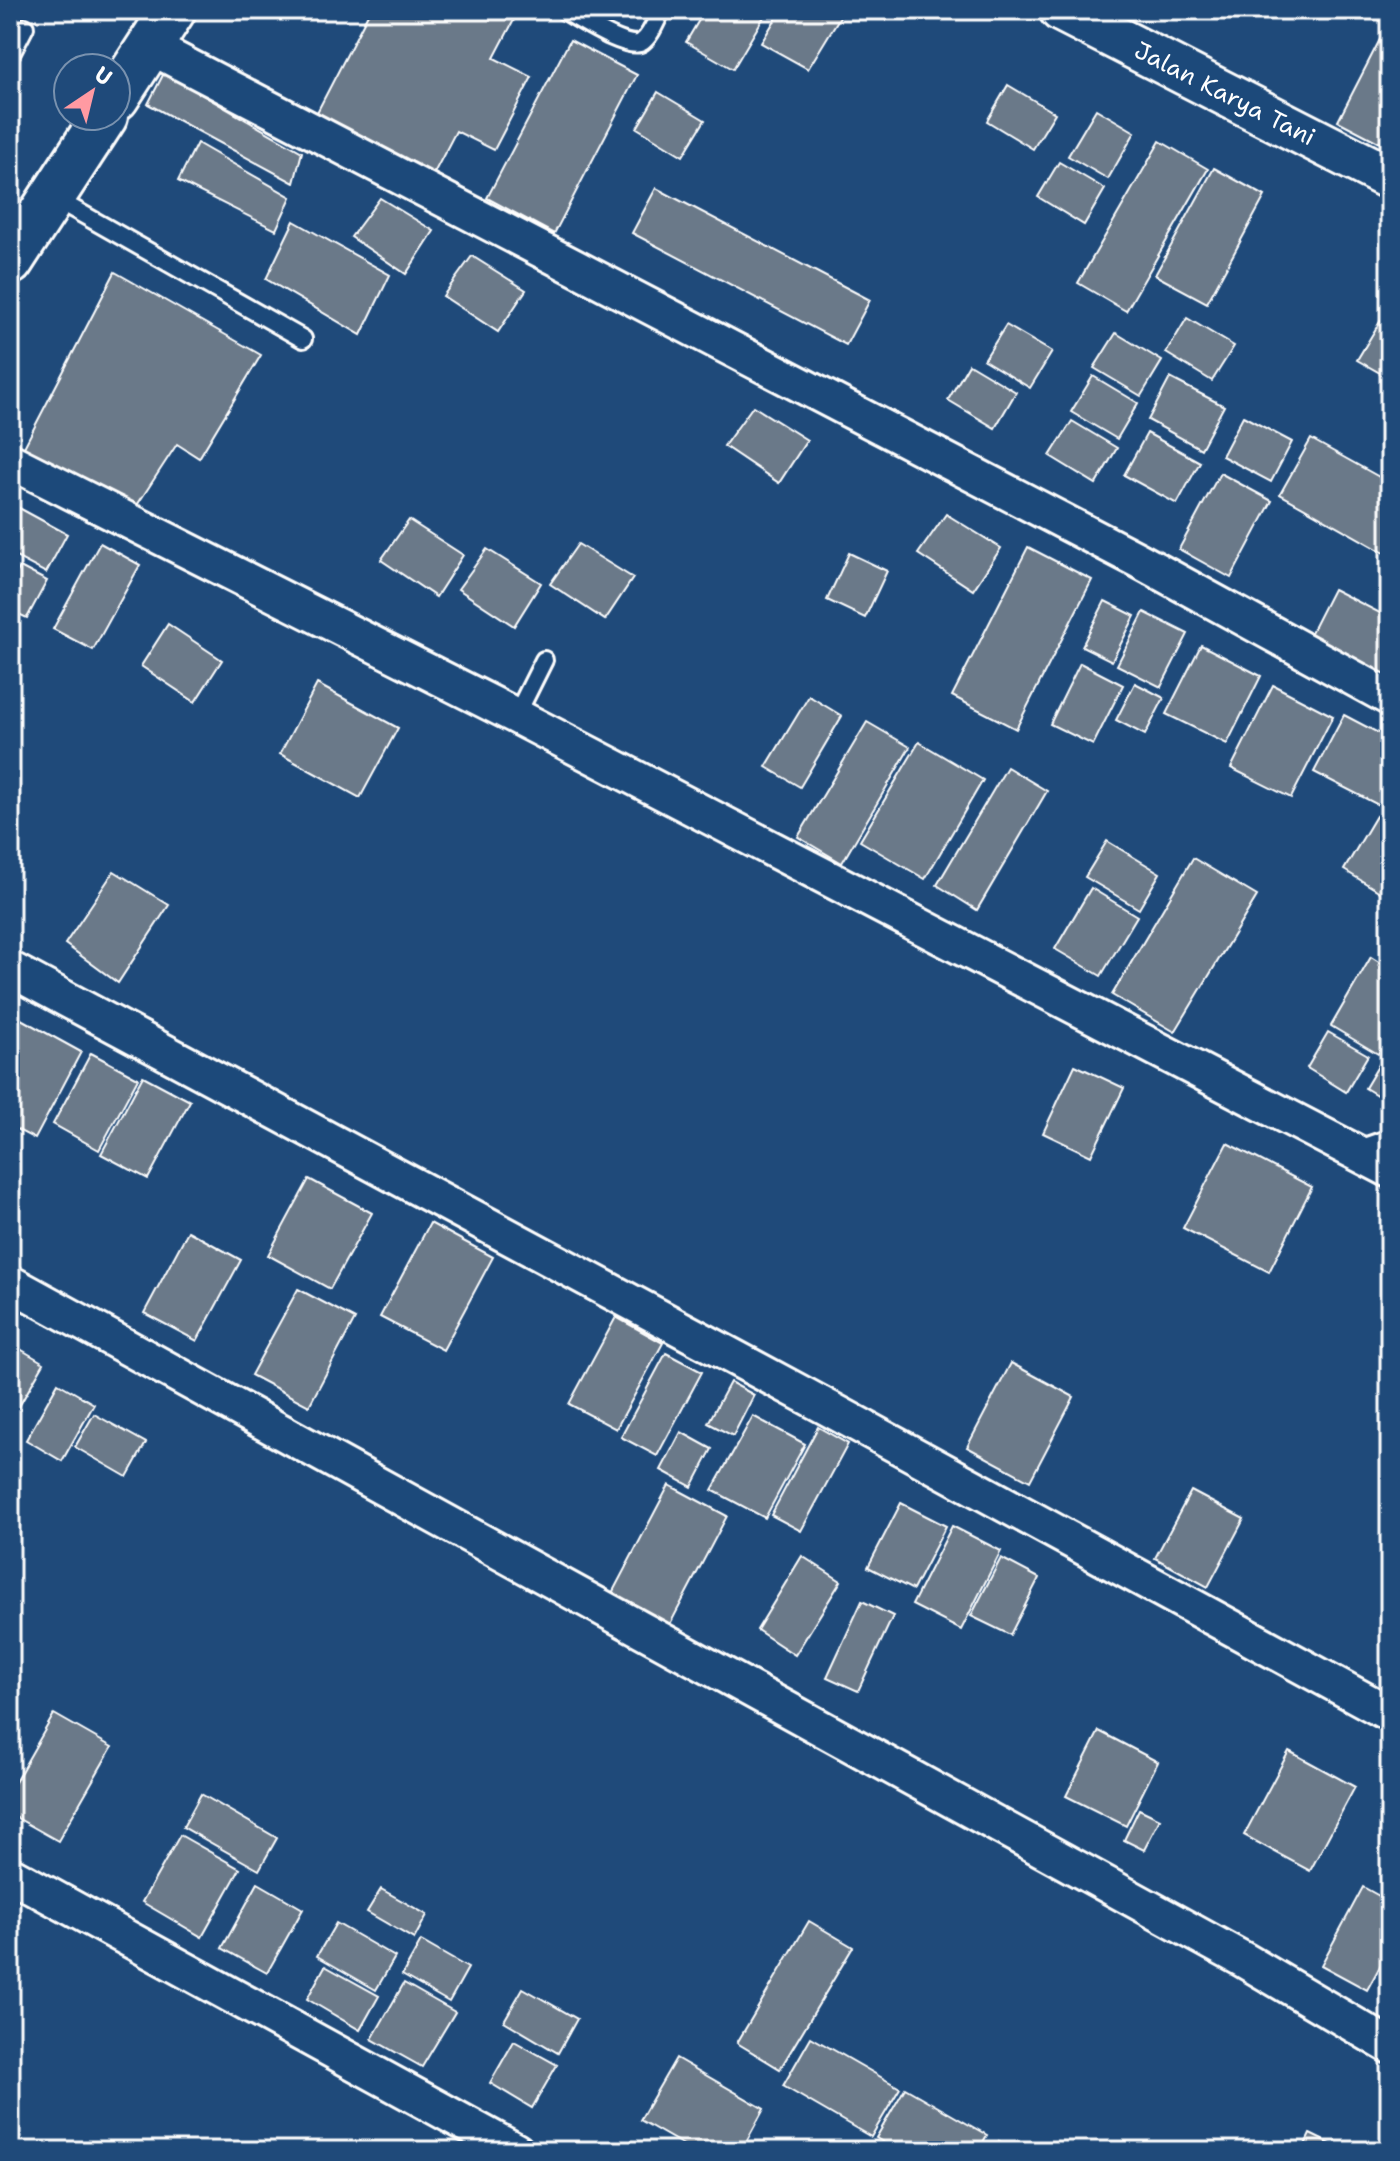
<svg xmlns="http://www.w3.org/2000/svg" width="1400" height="2161" font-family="'Shantell Sans',sans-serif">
	<rect width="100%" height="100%" fill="#1f4a7a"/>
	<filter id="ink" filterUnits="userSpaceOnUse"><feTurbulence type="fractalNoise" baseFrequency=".0125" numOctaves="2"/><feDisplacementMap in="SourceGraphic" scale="16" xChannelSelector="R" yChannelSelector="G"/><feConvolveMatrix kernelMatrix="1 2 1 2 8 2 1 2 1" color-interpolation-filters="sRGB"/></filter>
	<g filter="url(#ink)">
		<g fill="#6a7989" stroke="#fff" stroke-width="2">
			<path d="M370,10H494L514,20L494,58L532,77L494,150L456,131L430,181L313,120Z"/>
			<path d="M705,10H768L733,69L686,42Z"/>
			<path d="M781,10H844L808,69L761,43Z"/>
			<path d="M1390,20V148L1338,121Z"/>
			<path d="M570,40L637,75L554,234L487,198Z"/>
			<path d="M164,73L302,152L294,183L148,104Z"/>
			<path d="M1008,85L1055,113L1033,149L987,121Z"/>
			<path d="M658,92L705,120L683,156L637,128Z"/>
			<path d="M1096,109L1135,132L1108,179L1068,156Z"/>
			<path d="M1160,141L1208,169L1126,311L1078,283Z"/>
			<path d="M197,143L291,197L276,230L178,181Z"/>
			<path d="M1059,162L1105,189L1084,225L1038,197Z"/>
			<path d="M1214,168L1265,196L1207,303L1155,275Z"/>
			<path d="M656,188L870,300L846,345L632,233Z"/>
			<path d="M380,198L434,231L406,274L351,237Z"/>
			<path d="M294,221L390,275L361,335L266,279Z"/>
			<path d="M472,256L526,290L498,332L443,296Z"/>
			<path d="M115,272L261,355L199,458L177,444L132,513L22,451Z"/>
			<path d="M1390,305V376L1389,378L1357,360Z"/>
			<path d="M1187,318L1234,346L1212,381L1166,353Z"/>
			<path d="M1006,325L1052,352L1030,388L984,360Z"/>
			<path d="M1116,333L1162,361L1141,396L1094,368Z"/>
			<path d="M969,364L1016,392L995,428L948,400Z"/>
			<path d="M1093,376L1138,403L1117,439L1071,412Z"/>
			<path d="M1170,378L1224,406L1201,449L1148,420Z"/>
			<path d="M753,406L807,440L779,483L724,446Z"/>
			<path d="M1243,416L1292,442L1271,482L1222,456Z"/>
			<path d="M1072,421L1117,448L1096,484L1050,456Z"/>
			<path d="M1147,433L1200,462L1177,504L1124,475Z"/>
			<path d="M1311,439L1390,483V556L1280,494Z"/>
			<path d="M1220,473L1272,501L1231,578L1179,549Z"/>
			<path d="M10,503L67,534L46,573L10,554Z"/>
			<path d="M946,514L1001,548L973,590L918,554Z"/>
			<path d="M409,520L463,555L436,597L381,560Z"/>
			<path d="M100,543L140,565L93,650L53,629Z"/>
			<path d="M578,544L633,578L605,620L550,584Z"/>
			<path d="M1028,547L1092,580L1016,729L952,696Z"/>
			<path d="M487,549L541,583L514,626L458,589Z"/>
			<path d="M849,553L887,571L865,618L827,600Z"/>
			<path d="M20,567L47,581L27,618L10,610V585Z"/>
			<path d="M1333,589L1390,618V684L1306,642Z"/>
			<path d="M1105,601L1135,616L1112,661L1082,646Z"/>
			<path d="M1144,612L1188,634L1161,687L1117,665Z"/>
			<path d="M168,624L222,660L195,702L141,666Z"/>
			<path d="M1201,645L1261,676L1227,744L1166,714Z"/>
			<path d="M1080,663L1123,685L1093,745L1050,724Z"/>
			<path d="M1135,683L1164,698L1145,735L1116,720Z"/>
			<path d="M317,684L398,728L360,798L280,754Z"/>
			<path d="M1273,685L1333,716L1291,798L1231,768Z"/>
			<path d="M809,696L842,716L800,787L766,767Z"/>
			<path d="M1344,715L1390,739L1388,810L1314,772Z"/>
			<path d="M867,722L910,747L842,863L798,837Z"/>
			<path d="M919,742L983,780L925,879L860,841Z"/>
			<path d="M1007,767L1047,791L977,910L937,885Z"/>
			<path d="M1376,816L1390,825V898L1344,870Z"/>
			<path d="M1107,841L1160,873L1139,909L1085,877Z"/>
			<path d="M1193,858L1257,896L1175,1032L1112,995Z"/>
			<path d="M114,871L169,905L118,983L65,944Z"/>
			<path d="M1091,888L1137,916L1101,976L1055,949Z"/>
			<path d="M1371,957L1390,969V1034L1378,1054L1331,1026Z"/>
			<path d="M10,1013L81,1052L35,1139L10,1126Z"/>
			<path d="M1328,1032L1368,1055L1346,1092L1307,1068Z"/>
			<path d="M1390,1046V1103L1365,1088Z"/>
			<path d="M91,1053L138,1078L99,1150L53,1124Z"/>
			<path d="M1075,1065L1124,1088L1091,1156L1043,1133Z"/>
			<path d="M143,1076L190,1101L148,1179L101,1154Z"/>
			<path d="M1227,1143L1312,1187L1269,1272L1183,1228Z"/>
			<path d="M309,1179L372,1213L330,1289L268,1255Z"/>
			<path d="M430,1223L493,1257L443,1350L380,1317Z"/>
			<path d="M188,1231L241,1260L197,1341L144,1313Z"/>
			<path d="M298,1289L355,1319L309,1406L251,1375Z"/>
			<path d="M616,1317L663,1343L616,1429L569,1404Z"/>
			<path d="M10,1343L44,1363L10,1422Z"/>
			<path d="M666,1353L702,1372L657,1456L621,1437Z"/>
			<path d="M1011,1363L1074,1397L1030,1481L967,1447Z"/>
			<path d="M730,1382L754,1395L733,1436L708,1423Z"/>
			<path d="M58,1383L94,1404L62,1461L26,1440Z"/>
			<path d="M94,1414L146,1443L127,1477L75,1447Z"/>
			<path d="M753,1416L805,1444L765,1518L712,1490Z"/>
			<path d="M818,1427L848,1444L801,1531L771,1515Z"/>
			<path d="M681,1432L712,1449L692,1487L661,1470Z"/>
			<path d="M669,1485L727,1516L669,1626L611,1595Z"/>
			<path d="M1191,1491L1244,1519L1208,1587L1155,1558Z"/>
			<path d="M901,1503L946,1526L913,1590L868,1567Z"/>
			<path d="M952,1526L1001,1551L961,1630L912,1605Z"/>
			<path d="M802,1556L841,1581L795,1655L757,1630Z"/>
			<path d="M1001,1558L1039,1578L1010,1635L971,1616Z"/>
			<path d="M862,1601L893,1616L858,1691L827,1677Z"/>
			<path d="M54,1714L112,1747L58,1841L10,1814V1791Z"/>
			<path d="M1099,1731L1158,1762L1126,1826L1066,1796Z"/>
			<path d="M1289,1751L1355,1787L1310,1871L1244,1835Z"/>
			<path d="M201,1794L277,1838L259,1870L183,1827Z"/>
			<path d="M1139,1809L1160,1819L1144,1850L1124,1840Z"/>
			<path d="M180,1835L240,1869L202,1937L142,1902Z"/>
			<path d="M258,1883L303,1909L267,1973L222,1948Z"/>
			<path d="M1363,1887L1390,1902V1948L1367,1990L1321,1965Z"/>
			<path d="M381,1889L427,1915L414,1939L367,1912Z"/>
			<path d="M809,1921L853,1947L780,2069L737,2043Z"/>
			<path d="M336,1923L395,1957L376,1990L317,1956Z"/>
			<path d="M421,1941L468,1968L449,2002L402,1975Z"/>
			<path d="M325,1966L379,1996L360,2030L307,1999Z"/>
			<path d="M404,1983L455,2012L422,2067L372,2039Z"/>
			<path d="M523,1988L577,2019L558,2053L504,2021Z"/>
			<path d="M811,2037L900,2088L871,2137L783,2086Z"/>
			<path d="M514,2041L557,2065L532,2108L490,2083Z"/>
			<path d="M676,2058L764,2109L741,2151H694L640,2120Z"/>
			<path d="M905,2088L987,2135L978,2151H898L876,2138Z"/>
			<path d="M1310,2134L1345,2151H1302Z"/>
			<path d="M999,2141L1017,2151H994Z"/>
		</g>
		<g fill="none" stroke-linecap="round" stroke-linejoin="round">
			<g stroke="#fff" stroke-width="22">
				<g id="service">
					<path d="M563,10C578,18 629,52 642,42C651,36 656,20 662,10"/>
					<path d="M10,56L25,27"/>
					<path d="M54,198L303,339"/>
					<path d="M516,716L544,660"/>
					<path d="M1355,1150L1390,1138"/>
				</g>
			</g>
			<g stroke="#fff" stroke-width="40">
				<g id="minor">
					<path d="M149,46L1138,560L1390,698"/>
					<path d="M10,461L516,716L1390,1170"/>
					<path d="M10,969L806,1396L1390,1714"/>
					<path d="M10,1283L1244,1960L1390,2046"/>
					<path d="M10,1874L516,2151"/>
				</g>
			</g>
			<g stroke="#fff" stroke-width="48">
				<g id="tertiary">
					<path id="s1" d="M1061,10L1390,178"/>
				</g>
			</g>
			<g stroke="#fff" stroke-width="50">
				<g id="primary">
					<path d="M116,98L173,10"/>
					<path d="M10,262L105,116"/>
				</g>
			</g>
			<use href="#service" stroke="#1f4a7a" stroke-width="16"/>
			<use href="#minor" stroke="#1f4a7a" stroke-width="34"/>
			<use href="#tertiary" stroke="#1f4a7a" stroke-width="42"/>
			<use href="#primary" stroke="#1f4a7a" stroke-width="44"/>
		</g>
	</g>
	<g text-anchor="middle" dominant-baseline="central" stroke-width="6" stroke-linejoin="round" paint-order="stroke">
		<g font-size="24" fill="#fff" stroke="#1f4a7a">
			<text stroke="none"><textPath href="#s1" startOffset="184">Jalan Karya Tani</textPath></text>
		</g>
	</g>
	<rect width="1400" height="2161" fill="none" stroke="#1f4a7a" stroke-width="40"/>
	<rect x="20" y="20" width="1360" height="2121" fill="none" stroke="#fff" stroke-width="3" filter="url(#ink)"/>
	<g transform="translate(92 92) rotate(35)"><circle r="38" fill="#1f4a7a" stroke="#7992af" stroke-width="2"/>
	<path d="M0-6L14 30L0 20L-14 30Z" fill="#ff9aa2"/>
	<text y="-12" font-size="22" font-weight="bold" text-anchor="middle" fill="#ffffff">U</text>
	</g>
</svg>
